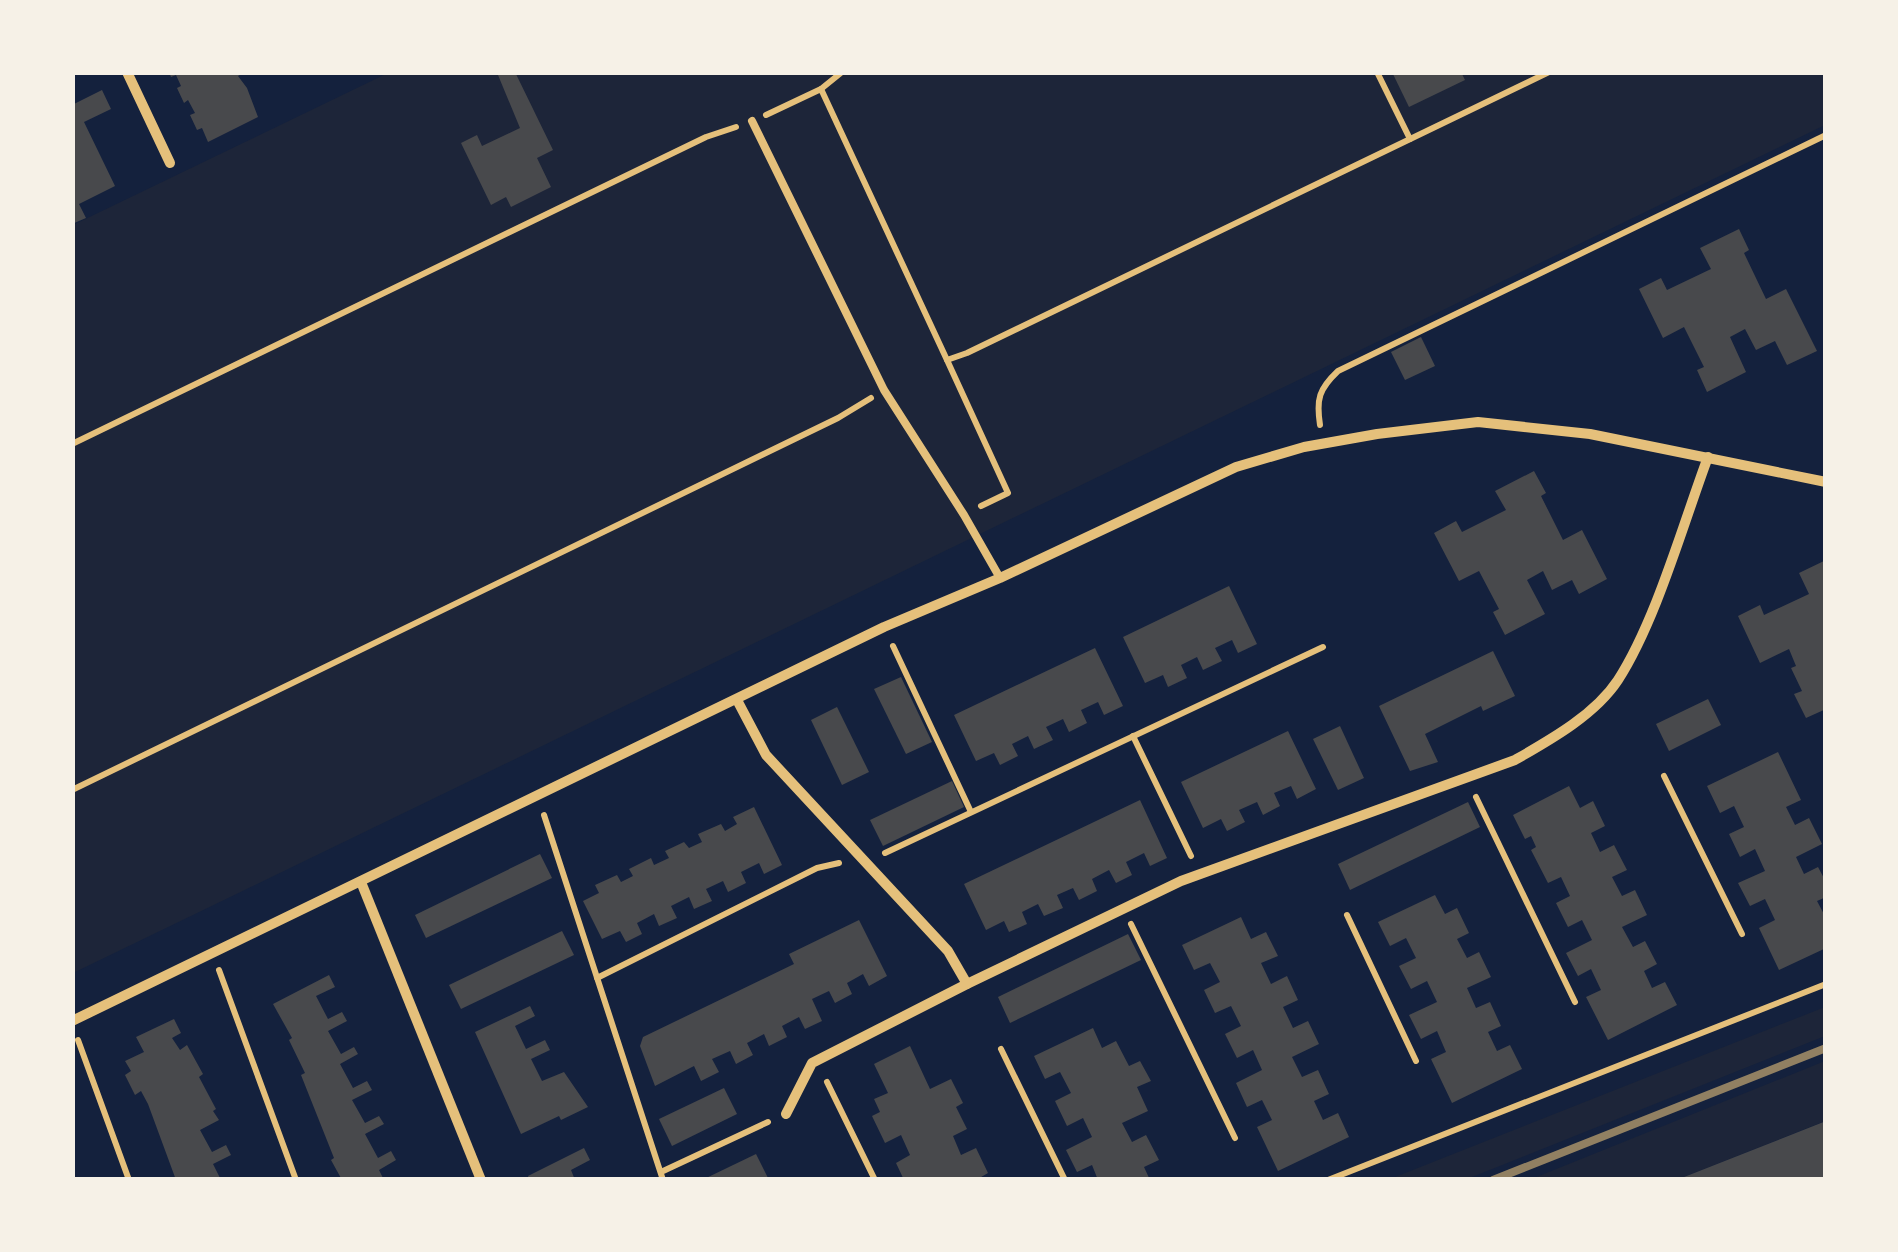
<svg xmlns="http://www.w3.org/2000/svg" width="1898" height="1252" font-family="'Times New Roman',serif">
	<rect width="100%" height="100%" fill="#14213d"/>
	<g fill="#1d2539">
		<path d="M388,73H1825V125L73,973V225Z"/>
		<path d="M1825,1007V1036L1467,1179H1390Z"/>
		<path d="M1825,1061V1121L1679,1179L1529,1180Z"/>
	</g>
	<g fill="#48494c">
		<path d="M169,72H244L238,76L247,88L258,117L208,142L202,128L197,130L190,115L195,113L188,100L184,103L177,88L181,86L176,75L171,77Z"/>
		<path d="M504,72H515L553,150L537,158L551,187L511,207L506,197L491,205L461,143L477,135L482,146L520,128L498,75Z"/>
		<path d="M1392,72H1461L1465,80L1409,107Z"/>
		<path d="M102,90L111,109L84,122L115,186L79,204L86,218L72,224V105Z"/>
		<path d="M1739,229L1749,250L1744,253L1766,299L1786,289L1817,351L1787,365L1775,341L1756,350L1745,329L1730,337L1746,372L1707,392L1697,370L1704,367L1684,327L1663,338L1639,289L1661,278L1667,290L1711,269L1700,248Z"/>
		<path d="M1421,337L1435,366L1405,380L1391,352Z"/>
		<path d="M1534,471L1546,493L1541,496L1563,540L1582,530L1607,579L1579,594L1572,580L1552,590L1543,571L1527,580L1545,614L1505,635L1493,612L1499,609L1479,571L1459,581L1434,533L1456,521L1462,532L1506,510L1495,491Z"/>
		<path d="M1826,560V709L1806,718L1794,694L1802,691L1791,668L1796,666L1789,649L1760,663L1738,616L1760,605L1764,615L1809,594L1799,573Z"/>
		<path d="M1229,586L1257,644L1238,653L1232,640L1215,648L1222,661L1203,670L1197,657L1181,665L1187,678L1168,687L1163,675L1145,683L1123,637Z"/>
		<path d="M1095,648L1123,706L1104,715L1098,702L1081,710L1087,723L1069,732L1063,719L1046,727L1053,740L1034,749L1028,736L1012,744L1018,756L1000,765L994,753L976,761L954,715Z"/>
		<path d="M1493,651L1515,696L1483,711L1481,706L1425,734L1438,762L1410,771L1379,706Z"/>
		<path d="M901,677L932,742L906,754L874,689Z"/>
		<path d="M1708,699L1721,725L1669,751L1656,724Z"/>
		<path d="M837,707L869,772L842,785L811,720Z"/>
		<path d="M1340,726L1364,778L1338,790L1313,739Z"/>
		<path d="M1288,731L1316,789L1297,799L1291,786L1274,793L1280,806L1263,815L1257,802L1239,810L1245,822L1227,831L1221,819L1203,828L1181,782Z"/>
		<path d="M1778,752L1801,800L1786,807L1795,825L1809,818L1822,844L1796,857L1804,874L1818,867L1826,882V897L1817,901L1826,918V948L1779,970L1759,928L1775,920L1765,899L1750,906L1738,883L1765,871L1755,849L1740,857L1729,834L1744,827L1734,806L1720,813L1707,786Z"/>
		<path d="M952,781L964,807L883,846L870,820Z"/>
		<path d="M1569,786L1580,808L1593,801L1605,826L1591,833L1600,852L1614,845L1627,870L1612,877L1622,896L1635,890L1647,915L1622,927L1633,947L1645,941L1657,964L1644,971L1652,988L1665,982L1677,1005L1608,1040L1586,997L1601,990L1591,969L1578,976L1566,953L1592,940L1582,920L1568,927L1556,903L1570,896L1561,877L1548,883L1531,850L1536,847L1531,836L1525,839L1513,815Z"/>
		<path d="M1140,800L1167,858L1150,866L1144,853L1126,862L1132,875L1116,883L1109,870L1092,879L1097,891L1079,900L1073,888L1057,895L1063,908L1044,916L1038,904L1022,912L1027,924L1009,932L1004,921L986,930L964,884Z"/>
		<path d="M1468,802L1480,827L1350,890L1338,864Z"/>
		<path d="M754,807L782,865L764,874L759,863L741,872L746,883L728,892L723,881L706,889L712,901L694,909L689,897L671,906L677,918L659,926L654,914L637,923L642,934L626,942L620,931L602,939L583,901L599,893L595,885L617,875L621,882L633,876L629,869L651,858L654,865L669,858L665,851L684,842L689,848L702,842L698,834L721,824L725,831L737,824L733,817Z"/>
		<path d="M540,854L552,878L426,938L415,915Z"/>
		<path d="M1435,895L1445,914L1457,908L1469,933L1457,939L1467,958L1479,952L1491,977L1467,988L1476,1008L1490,1002L1501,1026L1488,1032L1497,1051L1510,1045L1522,1069L1452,1103L1431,1059L1446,1052L1437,1031L1421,1039L1409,1015L1437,1002L1427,981L1411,989L1399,966L1416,958L1406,938L1390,946L1378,922Z"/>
		<path d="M1241,917L1251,939L1266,932L1278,956L1261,963L1271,984L1287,976L1298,1000L1283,1007L1293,1028L1308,1021L1319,1044L1292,1057L1302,1077L1318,1070L1329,1094L1314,1101L1323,1120L1338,1113L1349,1137L1278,1171L1257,1127L1272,1120L1262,1100L1247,1107L1236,1083L1262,1070L1253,1050L1237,1058L1225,1034L1241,1026L1231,1006L1215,1013L1204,990L1220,982L1210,963L1194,970L1182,945Z"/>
		<path d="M859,920L887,976L869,986L863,974L847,983L852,994L835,1003L829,991L812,999L822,1021L805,1029L799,1017L782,1026L787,1037L769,1046L764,1034L747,1043L753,1055L736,1064L730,1051L712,1059L719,1072L701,1081L694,1066L655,1086L640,1046L643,1037L794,964L789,954Z"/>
		<path d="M562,931L574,955L461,1009L449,985Z"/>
		<path d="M1128,934L1141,960L1010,1023L998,997Z"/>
		<path d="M329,975L335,987L316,996L328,1019L342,1012L347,1021L328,1031L341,1054L354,1047L358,1054L340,1064L353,1088L367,1081L372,1090L352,1100L365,1123L379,1116L384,1124L365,1134L378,1158L391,1151L396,1160L379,1170L384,1180H342L331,1160L334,1158L301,1075L305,1073L289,1040L292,1038L273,1004Z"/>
		<path d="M530,1006L535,1016L515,1026L526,1049L545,1040L550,1050L531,1059L542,1081L564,1072L588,1107L561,1120L559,1116L521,1134L475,1032Z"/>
		<path d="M174,1019L181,1033L172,1038L180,1050L187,1045L203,1074L199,1077L216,1109L213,1111L219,1120L200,1130L212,1152L226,1145L231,1155L213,1164L221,1180H176L148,1104L141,1091L135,1095L125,1075L131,1071L125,1061L144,1052L136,1037Z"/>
		<path d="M1093,1028L1102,1048L1116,1041L1129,1066L1140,1061L1151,1081L1137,1087L1148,1111L1122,1123L1132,1142L1146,1135L1159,1160L1144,1167L1150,1180H1098L1092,1165L1077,1172L1066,1150L1092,1137L1083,1118L1067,1126L1055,1101L1071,1093L1060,1072L1045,1079L1034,1056Z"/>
		<path d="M910,1046L930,1089L951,1079L963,1103L956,1107L967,1129L953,1136L961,1155L976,1148L988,1173L976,1180H904L896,1163L910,1155L901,1135L885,1143L872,1116L880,1112L874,1099L888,1093L874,1064Z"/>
		<path d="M724,1088L737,1114L672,1146L659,1119Z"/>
		<path d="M1826,1121V1180H1679V1179Z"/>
		<path d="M584,1148L590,1160L571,1170L575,1180L529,1179L528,1176Z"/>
		<path d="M756,1154L769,1180H702Z"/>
	</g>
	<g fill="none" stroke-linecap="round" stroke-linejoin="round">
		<g stroke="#e5c07b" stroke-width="6">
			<path d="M1377,72L1410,139"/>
			<path d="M821,89L842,72"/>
			<path d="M766,115L821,89L947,360"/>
			<path d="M1320,425C1316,399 1319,389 1338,371L1826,135"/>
			<path d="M72,444L706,137L736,127"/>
			<path d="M981,506L1008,493L947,360L967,353L1549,72"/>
			<path d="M893,646L971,812"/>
			<path d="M1133,736L1191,856"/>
			<path d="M1664,776L1742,934"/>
			<path d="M72,790L838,418L871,398"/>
			<path d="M1476,797L1575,1002"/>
			<path d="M544,815L663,1180"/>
			<path d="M885,853L1323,647"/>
			<path d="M1347,915L1416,1061"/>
			<path d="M1131,924L1235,1138"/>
			<path d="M219,970L296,1180"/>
			<path d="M597,978L817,868L839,863"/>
			<path d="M78,1040L129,1180"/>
			<path d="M1001,1049L1065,1180"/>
			<path d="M827,1082L875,1180"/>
			<path d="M661,1172L768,1122"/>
			<path d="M1328,1180L1826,984"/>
		</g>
		<path stroke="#e5c07b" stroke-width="8" d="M752,121L884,390L964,515L1000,578"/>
		<g stroke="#e5c07b" stroke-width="10">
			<path d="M127,72L170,163"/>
			<path d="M737,700L766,755L948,951L967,984"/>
			<path d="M361,882L481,1180"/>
			<path d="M72,1021L884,627L1000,578L1236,467L1304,447L1377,434L1478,422L1590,434L1826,482"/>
			<path d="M786,1114L812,1063L967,984L1181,881L1515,760C1550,740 1595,715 1618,680C1656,621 1683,524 1708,457"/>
		</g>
		<path stroke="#918062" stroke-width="8" d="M1493,1180L1826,1048"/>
	</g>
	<rect width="1898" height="1252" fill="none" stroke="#f6f1e7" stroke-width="150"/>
</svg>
